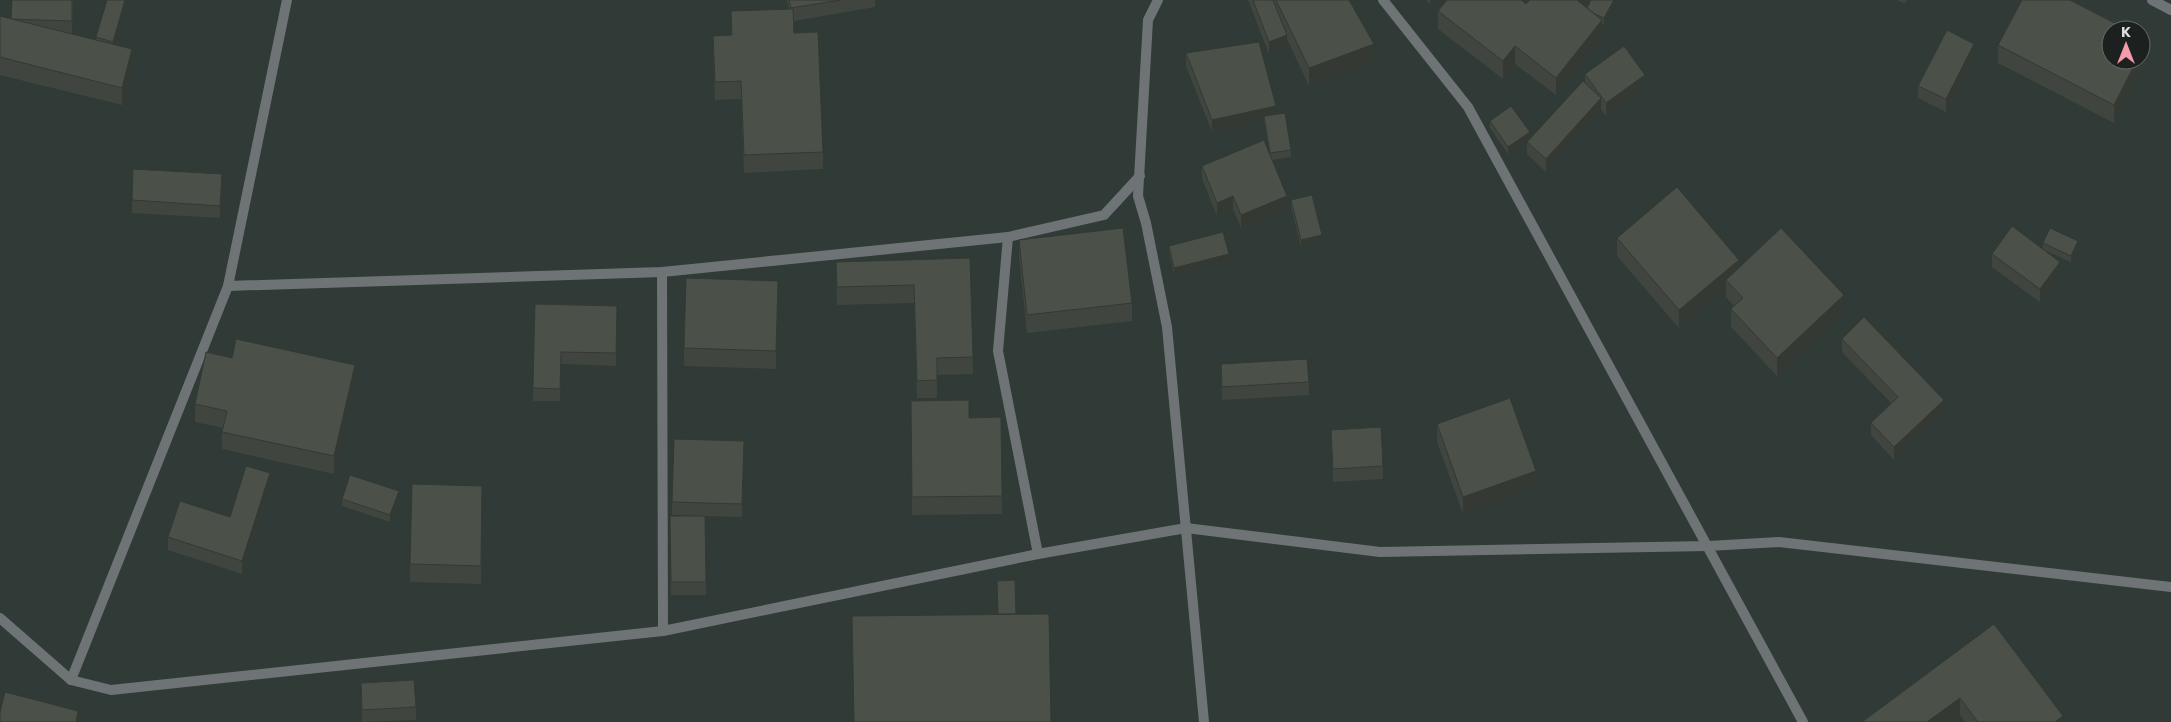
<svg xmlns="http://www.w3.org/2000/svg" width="2171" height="722" font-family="Jost,sans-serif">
	<rect width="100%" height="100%" fill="#303a37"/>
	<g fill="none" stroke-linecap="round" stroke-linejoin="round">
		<g stroke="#6e7475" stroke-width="10">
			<path d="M1158,0L1148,20L1138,196L1146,223L1167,327L1204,722"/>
			<path d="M1383,0L1468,107L1803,722"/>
			<path d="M1008,237L998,351L1038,554"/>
			<path d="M662,272L663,631"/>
			<path d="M228,286L662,272L1008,237L1104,215L1140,176"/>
			<path d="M0,618L71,680L111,690L663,631L1038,554L1186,528L1380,552L1708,546L1779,542L2171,587"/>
			<path d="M71,680L228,286L287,0"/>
		</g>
		<path stroke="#6e7475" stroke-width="10" d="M2152,0L2171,10"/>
	</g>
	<g fill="#40463f">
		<path d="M73,0L72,34L96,40V37L126,0V3L114,45L132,67L122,105L0,75V16L11,19Z"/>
		<path d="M787,0H875V7L794,21V33L823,152V169L744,173L741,99L715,100L713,53V36L731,35V11L789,9Z"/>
		<path d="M1248,0H1349L1374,61L1309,86L1287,39V48L1269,54Z"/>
		<path d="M1426,0H1435L1430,5Z"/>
		<path d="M1617,0L1604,25L1602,24V37L1556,95L1515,64L1503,79L1438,29V11L1526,4L1587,8Z"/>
		<path d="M1897,0H1907L1905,4Z"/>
		<path d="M1998,45L2147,57L2114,123L1998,63Z"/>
		<path d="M1186,53L1276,114L1291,150V157L1272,160L1287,209L1241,228L1233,209L1217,216L1202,179V166L1270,155L1264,121L1212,132L1186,66Z"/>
		<path d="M1974,57L1946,112L1918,98V86Z"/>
		<path d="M1585,74L1645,88L1606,116L1601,109V110L1546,172L1527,154V142L1585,83Z"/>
		<path d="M1490,121L1530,139L1508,154L1490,128Z"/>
		<path d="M222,187L220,218L132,213V200Z"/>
		<path d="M1291,200L1322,241L1301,247L1291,207Z"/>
		<path d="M1617,238L1739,268L1844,313L1777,376L1731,327V309L1734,306L1726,297V288L1679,328L1617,256Z"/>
		<path d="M1019,240L1132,303V321L1027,333L1019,258Z"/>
		<path d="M2043,243L2078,247L2071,262L2044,250L2060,274L2040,302L1992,267V254L2043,249Z"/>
		<path d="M1169,246L1229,261L1174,274L1169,252Z"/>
		<path d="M970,258L973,374L937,375V398H917L914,303L837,305L836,262Z"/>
		<path d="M778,299L776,369L684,366V348Z"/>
		<path d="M535,304L617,306L616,366L561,364L560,401H533Z"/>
		<path d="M1842,339L1944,412L1894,460L1871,435V423L1891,403L1842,352Z"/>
		<path d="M232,358L355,382L334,474L222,449V432L223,428L195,422V404Z"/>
		<path d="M1221,364L1309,382V395L1222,400Z"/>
		<path d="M911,401L969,418L1001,417L1002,514L912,515Z"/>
		<path d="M1437,424L1536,488L1463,514L1437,442Z"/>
		<path d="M1331,430L1383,466V479L1333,482Z"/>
		<path d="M744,441L742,517L705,516L706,595H671L670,516H699L672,515V502Z"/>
		<path d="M270,486L242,574L168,550V537L230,517Z"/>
		<path d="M399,498L390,522L342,506V499Z"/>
		<path d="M482,503L481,584L410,582V564Z"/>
		<path d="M1994,624L2063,722H1965L1960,715L1862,722Z"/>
		<path d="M361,683L416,707V720L362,722Z"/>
	</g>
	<g fill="#343933">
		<path d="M125,0H126V3L113,49V42Z"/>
		<path d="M1430,0H1435L1430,5Z"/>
		<path d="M1614,0H1617L1604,25V18Z"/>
		<path d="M1602,20V37L1556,95V78Z"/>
		<path d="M1287,35V48L1269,54V42Z"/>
		<path d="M2147,40V57L2114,123V105L2137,60H2141V52Z"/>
		<path d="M1374,44V61L1309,86V68Z"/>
		<path d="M1974,44V57L1946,112V99Z"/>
		<path d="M1515,46V64L1503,79V61Z"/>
		<path d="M132,49V67L122,105V88Z"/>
		<path d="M1645,75V88L1606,116V103Z"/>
		<path d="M1601,98V110L1546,172V159Z"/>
		<path d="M1276,106V119L1264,116V121L1212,132V120Z"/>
		<path d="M1530,132V139L1508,154V147Z"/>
		<path d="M222,174V187L220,218V206Z"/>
		<path d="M1233,196V209L1217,216V203Z"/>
		<path d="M1287,196V209L1241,228V215Z"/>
		<path d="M1322,235V241L1301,247V240Z"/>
		<path d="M2078,241V247L2071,262V256Z"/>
		<path d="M1229,254V261L1174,274V268Z"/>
		<path d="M1739,260V277L1726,280V288L1679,328V310Z"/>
		<path d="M2060,262V274L2040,302V289Z"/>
		<path d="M778,281V299L776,369V351Z"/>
		<path d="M1844,295V313L1777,376V358Z"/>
		<path d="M355,365V382L334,474V456Z"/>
		<path d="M1944,400V412L1894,460V447Z"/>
		<path d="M1536,471V488L1463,514V497Z"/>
		<path d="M270,473V486L242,574V561Z"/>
		<path d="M399,491V498L390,522V515Z"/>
		<path d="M1960,698V715L1951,722H1927Z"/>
		<path d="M78,711V722H76Z"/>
		<path d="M2063,716V722H2055Z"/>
	</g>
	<g fill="#4b5149" stroke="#343933">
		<path d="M12,0H72V21L11,19Z"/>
		<path d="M107,0H125L113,42L96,37Z"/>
		<path d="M789,0H841L791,8Z"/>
		<path d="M1253,0H1273L1287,35L1269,42Z"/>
		<path d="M1276,0H1349L1374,44L1309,68Z"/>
		<path d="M1447,0H1521L1526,4L1530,0H1577L1602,20L1556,78L1515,46L1503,61L1438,11Z"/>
		<path d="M1591,0H1614L1604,18L1595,14L1587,8Z"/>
		<path d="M2022,0H2070L2128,30H2111V60H2137L2114,105L1998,45Z"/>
		<path d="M793,9L794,33L818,32L823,152L744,155L741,81L715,82L713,36L732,35L731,11Z"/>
		<path d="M0,16L132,49L122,88L0,57Z"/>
		<path d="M1947,30L1974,44L1946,99L1918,86Z"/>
		<path d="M2141,36L2147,40L2141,52Z"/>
		<path d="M1259,42L1276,106L1212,120L1186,53Z"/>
		<path d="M1624,46L1645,75L1606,103L1585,74Z"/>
		<path d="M1583,81L1601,98L1546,159L1527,142Z"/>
		<path d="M1511,106L1530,132L1508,147L1490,121Z"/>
		<path d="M1285,113L1291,150L1270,153L1264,116Z"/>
		<path d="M1264,140L1287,196L1241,215L1233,196L1217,203L1202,166Z"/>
		<path d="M133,169L222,174L220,206L132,200Z"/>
		<path d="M1677,187L1739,260L1679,310L1617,238Z"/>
		<path d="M1312,195L1322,235L1301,240L1291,200Z"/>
		<path d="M2012,226L2060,262L2040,289L1992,254Z"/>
		<path d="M1123,228L1132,303L1027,315L1019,240Z"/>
		<path d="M1781,228L1844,295L1777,358L1731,309L1743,298L1726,280Z"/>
		<path d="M2050,228L2078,241L2071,256L2043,243Z"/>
		<path d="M1223,232L1229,254L1174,268L1169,246Z"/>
		<path d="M970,258L973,357L937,358V380L917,381L914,285L837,287L836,262Z"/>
		<path d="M686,278L778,281L776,351L684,348Z"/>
		<path d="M535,304L617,306L616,353L561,352L560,389L533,388Z"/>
		<path d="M1864,317L1944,400L1894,447L1871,423L1898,397L1842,339Z"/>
		<path d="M236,339L355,365L334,456L222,432L227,411L195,404L206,352L232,358Z"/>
		<path d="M1307,359L1309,382L1222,387L1221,364Z"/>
		<path d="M1510,398L1536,471L1463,497L1437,424Z"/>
		<path d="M969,400V418L1001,417L1002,496L912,497L911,401Z"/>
		<path d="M1381,427L1383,466L1333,469L1331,430Z"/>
		<path d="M674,439L744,441L742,504L672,502Z"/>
		<path d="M246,466L270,473L242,561L168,537L180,501L230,517Z"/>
		<path d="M350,475L399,491L390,515L342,499Z"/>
		<path d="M412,484L482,486L481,566L410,564Z"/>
		<path d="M670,516H705L706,582H671Z"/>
		<path d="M1015,580L1016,614H998L997,581Z"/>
		<path d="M1049,614L1051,722H854L852,616Z"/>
		<path d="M1994,624L2063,716L2055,722H1978L1960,698L1927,722H1862Z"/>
		<path d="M414,680L416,707L362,710L361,683Z"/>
		<path d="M5,692L78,711L76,722H0V712Z"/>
	</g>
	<g transform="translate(2126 45)"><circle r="24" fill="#1c201f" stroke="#686d6c"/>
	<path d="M0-4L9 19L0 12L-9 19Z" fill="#f39aab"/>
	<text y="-8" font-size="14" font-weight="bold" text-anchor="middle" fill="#dbe1df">K</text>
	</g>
</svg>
